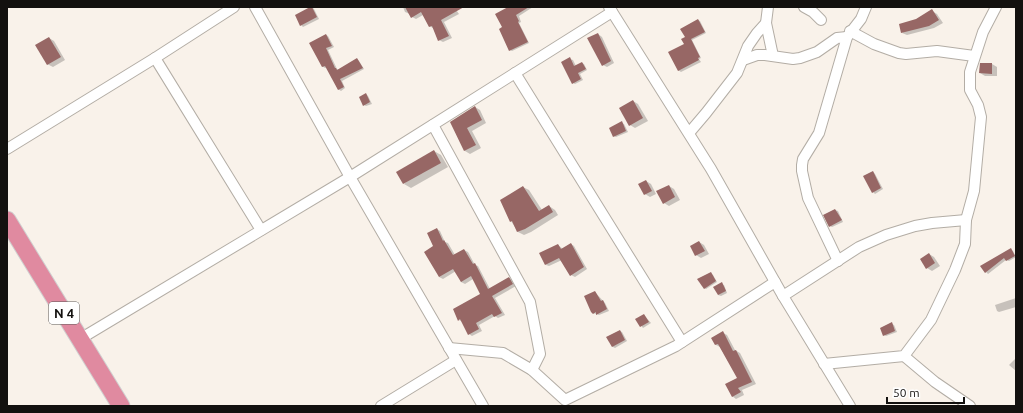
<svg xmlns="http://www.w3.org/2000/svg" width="1023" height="413" font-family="Ubuntu,sans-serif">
	<rect width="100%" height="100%" fill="#f9f2ea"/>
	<g fill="#0003">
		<path d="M312,7L314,9L319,19L303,27L301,25Z"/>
		<path d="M403,7H454L459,14L444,22L452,38L443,42L439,40L434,29L430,26L423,15L416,19L412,17L410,14L405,12Z"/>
		<path d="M514,7H533L519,16L521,22L519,23L529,43L512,51L510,50Z"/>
		<path d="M932,11L937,14L943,23L934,28L907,35L902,33Z"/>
		<path d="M698,20L700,21L706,33L692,40L701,58L699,59L701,62L681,72L678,70L686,38Z"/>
		<path d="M598,34L602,37L614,63L607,67L603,65Z"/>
		<path d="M326,35L328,36L334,47L328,50L337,69L339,70L357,59L359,61L364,69L342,81L345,88L341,91L338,89L327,67L325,68L322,66Z"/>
		<path d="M49,38L54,41L65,60L53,67L47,64Z"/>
		<path d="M570,59L573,60L576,66L582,63L584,64L587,70L580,74L583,80L575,84L573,83Z"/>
		<path d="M981,64H992L997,67V76H985L980,73Z"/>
		<path d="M366,94L368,96L372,104L366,106L364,105Z"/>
		<path d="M633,101L638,104L648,121L635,128L630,125Z"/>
		<path d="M475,107L480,110L486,123L472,131L481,148L470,154L465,151L451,122Z"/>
		<path d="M622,123L624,124L628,132L616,137L613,136Z"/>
		<path d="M434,151L441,155L448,167L411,188L404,184Z"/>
		<path d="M873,172L875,174L883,189L875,194L873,192Z"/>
		<path d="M646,181L651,184L656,194L650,197L645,194Z"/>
		<path d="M669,186L674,189L680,200L669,206L664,203Z"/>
		<path d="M523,187L529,190L542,210L549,206L555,210L558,215L531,232L524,235L518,232L511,221L502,201Z"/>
		<path d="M835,210L838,211L843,222L832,227L830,226Z"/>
		<path d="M437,229L440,231L445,242L448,243L455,255L464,250L468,252L475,265L478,266L490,289L509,278L512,280L516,286L495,298L505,315L498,318L495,316L479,325L482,331L472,336L469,334L463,322L459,320L482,294L473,279L465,284L461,282L456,271L443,279L439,277L434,247Z"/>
		<path d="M699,242L704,245L709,254L701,258L696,255Z"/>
		<path d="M571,244L574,246L587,269L575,277L571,275L562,260L549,266L546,265L558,245L563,249Z"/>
		<path d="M1011,250L1013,251L1016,257L1009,261L1006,260L988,274L986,272Z"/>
		<path d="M929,254L934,257L940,266L932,271L927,268Z"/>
		<path d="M711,274L713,275L717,282L706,289L704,288Z"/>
		<path d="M721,284L724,285L727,293L721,296L718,295Z"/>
		<path d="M595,292L605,303L609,311L599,315L593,313Z"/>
		<path d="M1016,298V307L999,312L997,311L995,305Z"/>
		<path d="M644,315L651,323L643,328L637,320Z"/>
		<path d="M892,324L894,325L897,332L886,336L884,335Z"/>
		<path d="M620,331L622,332L627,341L615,348L613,347L608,337Z"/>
		<path d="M723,333L727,335L735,350L740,353L756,384L742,390L744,395L736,399L732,396L738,378L720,347L716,345Z"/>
		<path d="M1016,358V371L1009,365Z"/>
	</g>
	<g fill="#976765">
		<path d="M310,7H312L317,17L300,26L295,15Z"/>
		<path d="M405,7H464L441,20L449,36L438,41L432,26L429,27L421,12L411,18Z"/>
		<path d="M508,7H529L516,15L519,21L518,22L528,42L509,51L499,29L502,27L495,14Z"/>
		<path d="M932,9L939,20L929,26L901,33L899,24L916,19Z"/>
		<path d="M698,19L705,32L691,39L700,57L698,58L699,60L678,71L668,52L684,44L681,39L685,37L680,29Z"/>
		<path d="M598,33L611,61L602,66L587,38Z"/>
		<path d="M326,34L332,46L326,48L335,68H336L337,70L357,58L363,68L340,79L344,87L338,90L325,66L322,67L309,43Z"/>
		<path d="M49,37L61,57L47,65L35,45Z"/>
		<path d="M570,57L574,66L582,62L586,69L578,73L581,79L572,84L561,62Z"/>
		<path d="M980,63H992V74L979,73Z"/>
		<path d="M366,93L370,102L363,106L359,97Z"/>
		<path d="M633,100L643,118L629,126L619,108Z"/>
		<path d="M475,106L482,120L467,128L476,145L464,151L450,122Z"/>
		<path d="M622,121L626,131L613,137L609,128Z"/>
		<path d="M434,150L441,163L403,184L396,172Z"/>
		<path d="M873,171L881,188L872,193L863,176Z"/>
		<path d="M646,180L652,191L644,195L638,184Z"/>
		<path d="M669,185L675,197L663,204L656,191Z"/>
		<path d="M523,186L539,211L549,205L553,212L525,229L517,232L512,221L510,222L500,200Z"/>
		<path d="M835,209L842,220L829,227L823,215Z"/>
		<path d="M437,228L443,241L444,240L453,255L464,249L473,264L475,263L488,289L509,277L513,284L492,296L502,313L494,317L492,314L476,323L479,329L468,335L460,319L458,321L453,309L480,294L471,276L461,282L453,269L439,277L424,252L433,246L427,233Z"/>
		<path d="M699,241L705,251L695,256L690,246Z"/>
		<path d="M571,243L584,267L570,276L559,258L545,265L539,253L558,244L561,249Z"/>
		<path d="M1011,248L1015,256L1006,261L1004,258L985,273L980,266Z"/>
		<path d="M929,253L935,263L926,269L920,259Z"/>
		<path d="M711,272L716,281L704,289L697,279Z"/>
		<path d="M722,282L726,291L718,295L713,287Z"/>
		<path d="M595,291L601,301L603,300L607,309L596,315V312L593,314L591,312L584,296Z"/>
		<path d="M644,314L649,322L640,327L635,319Z"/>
		<path d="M892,322L895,331L883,336L880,328Z"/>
		<path d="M620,330L625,340L612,347L606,337Z"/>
		<path d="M723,331L733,351L736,350L752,382L738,388L741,392L732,397L725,384L737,378L718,344L715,345L711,338Z"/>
	</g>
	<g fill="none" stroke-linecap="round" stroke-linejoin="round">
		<g stroke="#b3ada5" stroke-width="12">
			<g id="minor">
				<path d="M255,7L350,177L483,406"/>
				<path d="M609,7L711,169L783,296L850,406"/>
				<path d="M768,7L766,23L773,56"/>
				<path d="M804,7L813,12L821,20"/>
				<path d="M850,31L874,44L899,53L906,54L937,51L974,56"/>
				<path d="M155,58L261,230"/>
				<path d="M743,60L757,55H765L793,59L800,58L817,52L837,38L847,37"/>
				<path d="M515,73L682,342"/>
				<path d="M433,125L530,302L540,354L532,370"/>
				<path d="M689,133L706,113L737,73L748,46L757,33L766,23"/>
				<path d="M7,149L155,58L234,7"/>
				<path d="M838,261L808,198L802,171V165L803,159L819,133L847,37L861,19L866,7"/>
				<path d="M783,296L859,247L886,235L915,226L932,223L966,220"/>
				<path d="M80,339L350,177L612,12"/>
				<path d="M449,348L503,353L532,370L565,400L676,346L775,282"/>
				<path d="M904,356L935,382L970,406"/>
				<path d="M824,364L904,356L931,320L955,270L965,244L966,220L974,191L981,117L978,105L970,90V72L983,32L996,7"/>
				<path d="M381,406L456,360"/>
			</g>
		</g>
		<g stroke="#d0cfcf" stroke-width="19">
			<path id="trunk" d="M7,220L121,406"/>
		</g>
		<use href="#minor" stroke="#fff" stroke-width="10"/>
		<use href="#trunk" stroke="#e08aa0" stroke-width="17"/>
	</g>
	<g text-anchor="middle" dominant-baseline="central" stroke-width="4" stroke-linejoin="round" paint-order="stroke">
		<rect fill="#fff" stroke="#5a5857" stroke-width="1" x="49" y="302" width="30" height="22" rx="3"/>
		<g font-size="13" font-weight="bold" fill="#13110f">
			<text x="64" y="313">N 4</text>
		</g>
	</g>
	<rect width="1023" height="413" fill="none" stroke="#13110f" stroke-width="16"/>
	<path d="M887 397v6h77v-6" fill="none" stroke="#13110f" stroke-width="2"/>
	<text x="893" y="397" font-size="12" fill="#13110f" stroke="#ffffff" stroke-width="3" paint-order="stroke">50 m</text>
</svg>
